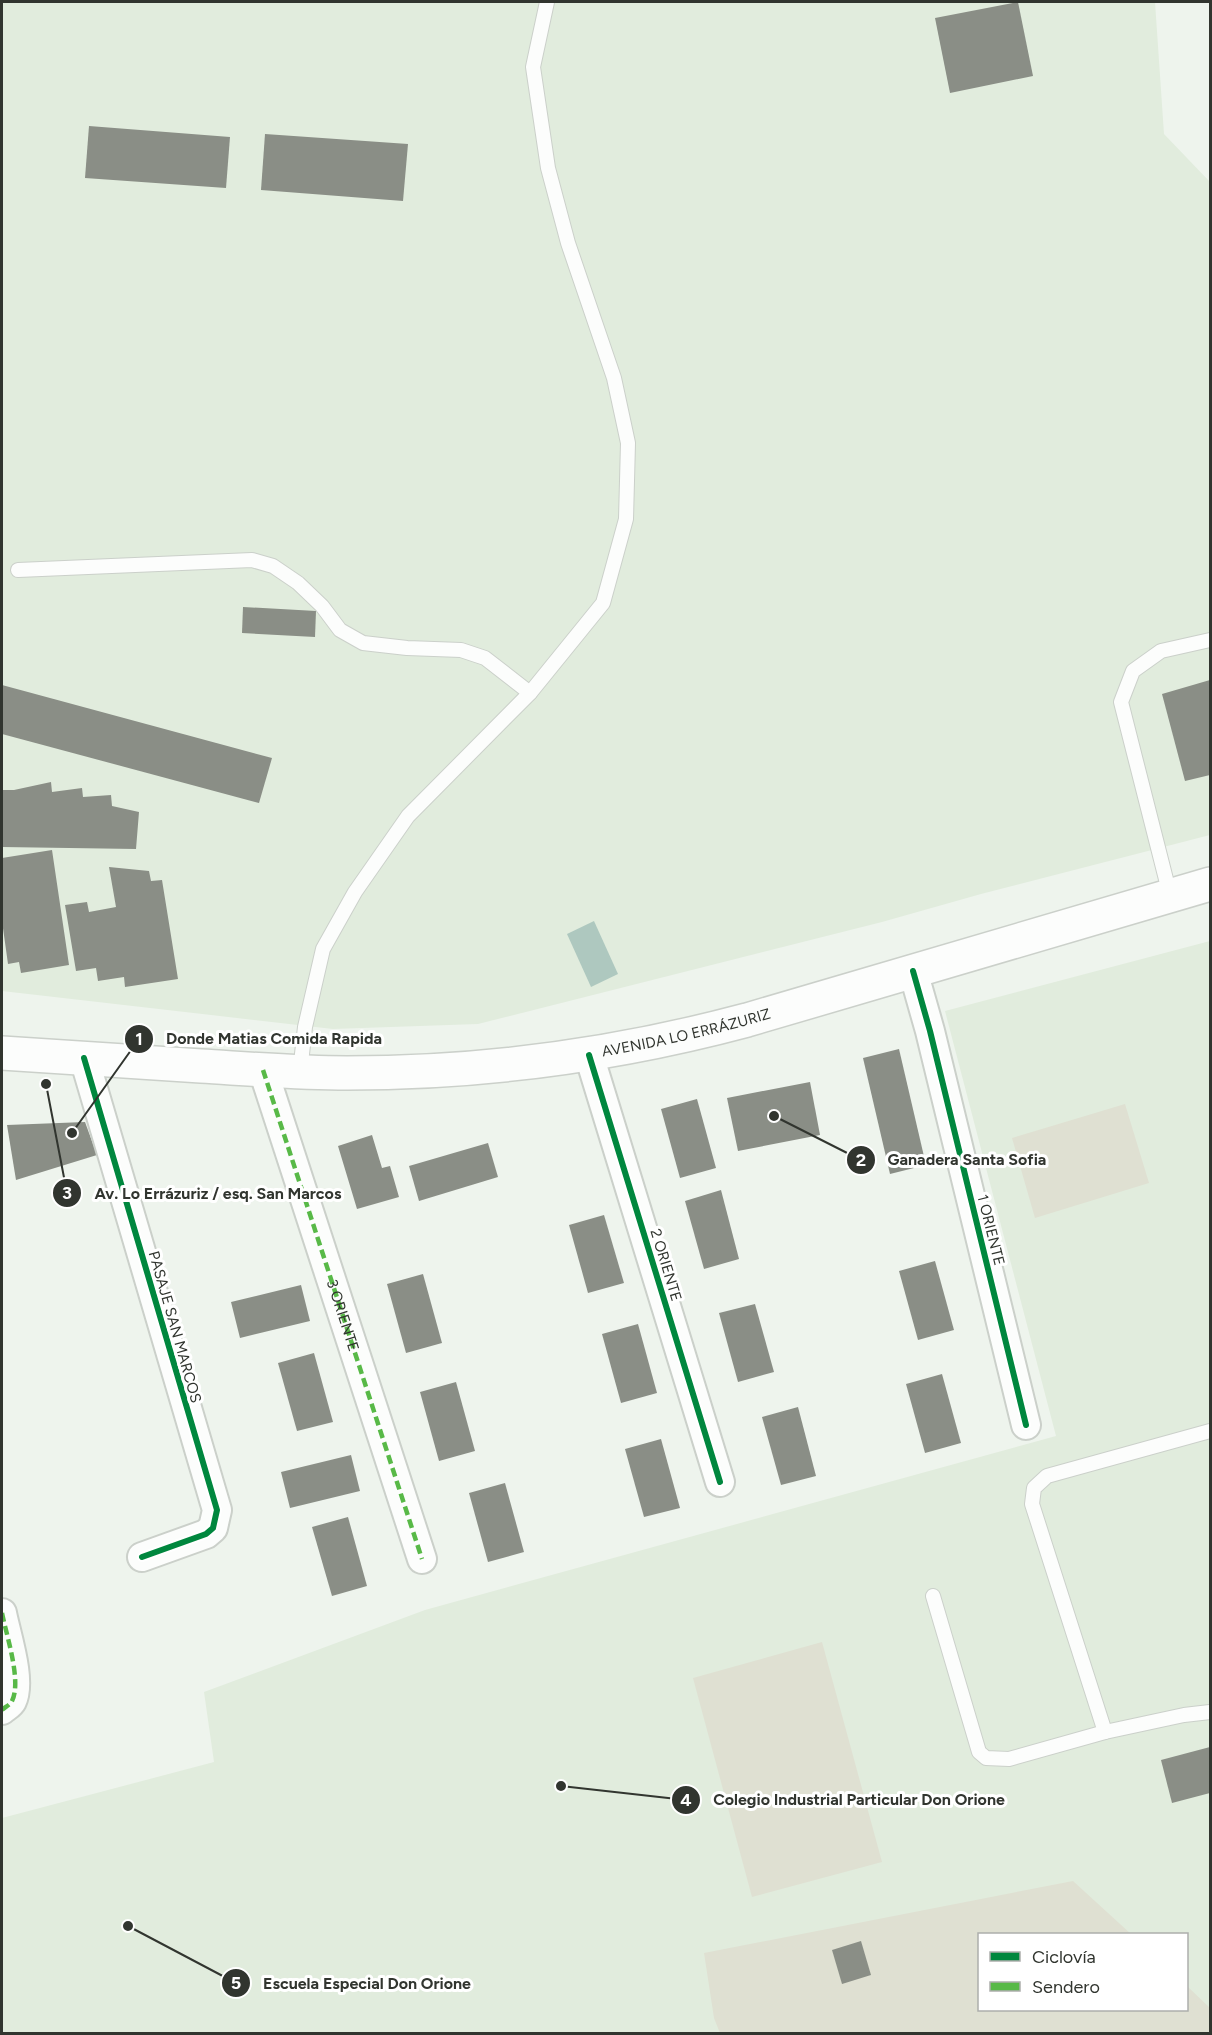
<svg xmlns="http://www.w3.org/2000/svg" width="1212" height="2035" font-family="Figtree,sans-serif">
	<rect width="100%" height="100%" fill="#eef4ed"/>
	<g fill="#e1ecdd" fill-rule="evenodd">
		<path d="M2,2H1155L1164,134L1210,182V835L981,894L882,922L478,1024L333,1029L2,991Z"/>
		<path d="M1210,941V2033L2,2034V1818L214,1762L204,1692L425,1610L1056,1436L945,1011ZM980,1934H1186V2010H980Z"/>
	</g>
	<g fill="#dfe0d2">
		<path d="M1125,1104L1149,1183L1035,1218L1012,1138Z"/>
		<path d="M822,1642L882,1862L752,1897L693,1678Z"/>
		<path d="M1073,1881L1131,1934H980V2010H1186L1187,1986L1210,2008V2033H720L714,2018L704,1953Z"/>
	</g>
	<path fill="#aec8bf" d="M594,921L618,974L591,987L567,934Z"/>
	<g fill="#8a8e86">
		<path d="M1018,2L1033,76L950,93L935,18Z"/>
		<path d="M89,126L230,137L226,188L85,178Z"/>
		<path d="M265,134L408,144L403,201L261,190Z"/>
		<path d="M243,607L316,611L315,637L242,633Z"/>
		<path d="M1210,680V775L1185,781L1162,694Z"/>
		<path d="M2,685L272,758L259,803L2,734Z"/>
		<path d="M51,782L52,792L82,788L83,797L111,795L112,806L139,812L136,849L2,847V790H14Z"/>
		<path d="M52,850L69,965L21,973L19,962L8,964L2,921V858Z"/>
		<path d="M109,867L149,871L151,881L162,880L178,979L125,987L124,977L98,981L96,968L76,971L65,905L87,902L89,912L116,907Z"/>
		<path d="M899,1049L926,1165L890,1174L863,1058Z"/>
		<path d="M810,1082L820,1135L738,1151L727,1098Z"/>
		<path d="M697,1099L716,1168L680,1178L661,1109Z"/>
		<path d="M85,1122L97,1155L16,1180L7,1125Z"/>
		<path d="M372,1135L382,1168L390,1166L399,1197L357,1209L338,1146Z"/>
		<path d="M488,1143L498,1177L419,1201L409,1166Z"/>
		<path d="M721,1190L739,1259L704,1269L685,1201Z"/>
		<path d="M604,1215L624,1283L588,1293L569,1225Z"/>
		<path d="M935,1261L954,1330L918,1340L899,1271Z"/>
		<path d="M423,1274L442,1343L406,1353L387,1284Z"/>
		<path d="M301,1285L310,1321L240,1338L231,1302Z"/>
		<path d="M755,1304L774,1372L738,1382L719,1313Z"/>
		<path d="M638,1324L657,1393L621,1403L602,1334Z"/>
		<path d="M314,1353L333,1422L297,1431L278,1363Z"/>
		<path d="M942,1374L961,1443L925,1453L906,1384Z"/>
		<path d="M456,1382L475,1451L439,1461L420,1392Z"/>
		<path d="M798,1407L816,1476L781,1485L762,1417Z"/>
		<path d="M661,1439L680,1508L644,1517L625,1449Z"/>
		<path d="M351,1455L360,1491L290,1508L281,1472Z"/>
		<path d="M505,1483L524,1552L488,1562L469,1493Z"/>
		<path d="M348,1517L367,1586L332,1596L312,1527Z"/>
		<path d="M1210,1747V1793L1172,1803L1161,1760Z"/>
		<path d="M861,1941L871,1975L842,1984L832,1950Z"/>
	</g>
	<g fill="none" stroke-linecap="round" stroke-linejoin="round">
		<g stroke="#cbd0ca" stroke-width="16">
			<g id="service">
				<path d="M18,570L252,560L273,566L298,583L322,606L340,630L363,643L407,648L461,650L485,658L530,693"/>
				<path d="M1170,895L1121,702L1133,671L1161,651L1210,640"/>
				<path d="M300,1072L305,1027L323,949L355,892L408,816L530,693L603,603L626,519L628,443L614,378L568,243L548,168L533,67L547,2"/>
				<path d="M933,1596L979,1752L986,1758L1009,1759L1105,1732L1184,1715L1210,1712"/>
				<path d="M1105,1732L1032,1504L1034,1488L1047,1476L1210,1431"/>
			</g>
		</g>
		<g stroke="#cbd0ca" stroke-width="32">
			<g id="minor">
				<path d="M913,971L930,1031L1026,1425"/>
				<path d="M589,1055L720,1482"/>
				<path d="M84,1058L217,1510L213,1528L206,1534L142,1557"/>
				<path id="s1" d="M263,1070L422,1559"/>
				<path d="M2,1613C6,1634 22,1681 12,1701C10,1705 5,1707 2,1710"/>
			</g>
		</g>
		<g stroke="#cbd0ca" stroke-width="36">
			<g id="secondary">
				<path id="s2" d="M2,1053C68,1057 135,1062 201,1066C250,1069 298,1073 347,1073C483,1073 616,1055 747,1020L1210,884"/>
			</g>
		</g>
		<use href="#service" stroke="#fcfdfc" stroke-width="14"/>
		<use href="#minor" stroke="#fcfdfc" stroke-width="28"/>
		<use href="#secondary" stroke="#fcfdfc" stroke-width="33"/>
		<g stroke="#58b947" stroke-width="4.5" stroke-dasharray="9 4.5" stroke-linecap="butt">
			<path d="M263,1070L422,1559"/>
			<path d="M2,1613C6,1634 22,1681 12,1701C10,1705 5,1707 2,1710"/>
		</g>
		<g stroke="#fff" stroke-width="10">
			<g id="cycleway">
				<path d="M913,971L930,1031L1026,1425"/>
				<path d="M589,1055L720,1482"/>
				<path d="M84,1058L217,1510L213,1528L206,1534L142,1557"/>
			</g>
		</g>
		<use href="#cycleway" stroke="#00873e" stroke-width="6"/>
	</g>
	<g text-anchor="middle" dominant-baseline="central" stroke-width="6" stroke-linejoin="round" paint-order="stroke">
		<g font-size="15" fill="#31352f" stroke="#fff">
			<text stroke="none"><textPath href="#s2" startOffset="688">AVENIDA LO ERRÁZURIZ</textPath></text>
			<text transform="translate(991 1230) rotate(76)">1 ORIENTE</text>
			<text transform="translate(666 1265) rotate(73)">2 ORIENTE</text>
			<text stroke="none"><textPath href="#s1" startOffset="258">3 ORIENTE</textPath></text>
			<text transform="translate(175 1327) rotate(74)">PASAJE SAN MARCOS</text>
		</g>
	</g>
	<path fill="none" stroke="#31352f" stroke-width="2" d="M72 1133L139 1039M774 1116L861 1160M46 1084L67 1193M561 1786L686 1800M128 1926L236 1983"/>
	<g fill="#31352f" stroke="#fff" stroke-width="2">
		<circle cx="72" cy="1133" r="6"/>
		<circle cx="774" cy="1116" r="6"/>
		<circle cx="46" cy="1084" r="6"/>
		<circle cx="561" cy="1786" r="6"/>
		<circle cx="128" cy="1926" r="6"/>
		<circle cx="139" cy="1039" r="15"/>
		<circle cx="861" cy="1160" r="15"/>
		<circle cx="67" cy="1193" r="15"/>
		<circle cx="686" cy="1800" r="15"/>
		<circle cx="236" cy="1983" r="15"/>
	</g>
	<g font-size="18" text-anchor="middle" font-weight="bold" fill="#fff">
		<text x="139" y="1045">1</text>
		<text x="861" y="1166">2</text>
		<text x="67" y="1199">3</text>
		<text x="686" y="1806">4</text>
		<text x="236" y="1989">5</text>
	</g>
	<g font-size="16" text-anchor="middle" font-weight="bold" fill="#31352f" stroke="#fff" stroke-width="6" stroke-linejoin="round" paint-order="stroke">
		<text x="274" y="1044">Donde Matias Comida Rapida</text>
		<text x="967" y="1165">Ganadera Santa Sofia</text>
		<text x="218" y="1199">Av. Lo Errázuriz / esq. San Marcos</text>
		<text x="859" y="1805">Colegio Industrial Particular Don Orione</text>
		<text x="367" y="1989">Escuela Especial Don Orione</text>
	</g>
	<rect width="1212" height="2035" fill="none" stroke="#31352f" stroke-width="6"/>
	<rect x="978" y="1933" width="210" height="78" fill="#ffffff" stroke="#adaeac" stroke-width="1.5"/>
	<rect x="990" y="1952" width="30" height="9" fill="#00873e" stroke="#adaeac" stroke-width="1.5"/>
	<text x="1032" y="1963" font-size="18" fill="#31352f">Ciclovía</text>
	<rect x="990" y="1982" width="30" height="9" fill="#58b947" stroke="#adaeac" stroke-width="1.5"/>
	<text x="1032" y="1993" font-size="18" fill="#31352f">Sendero</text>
</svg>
